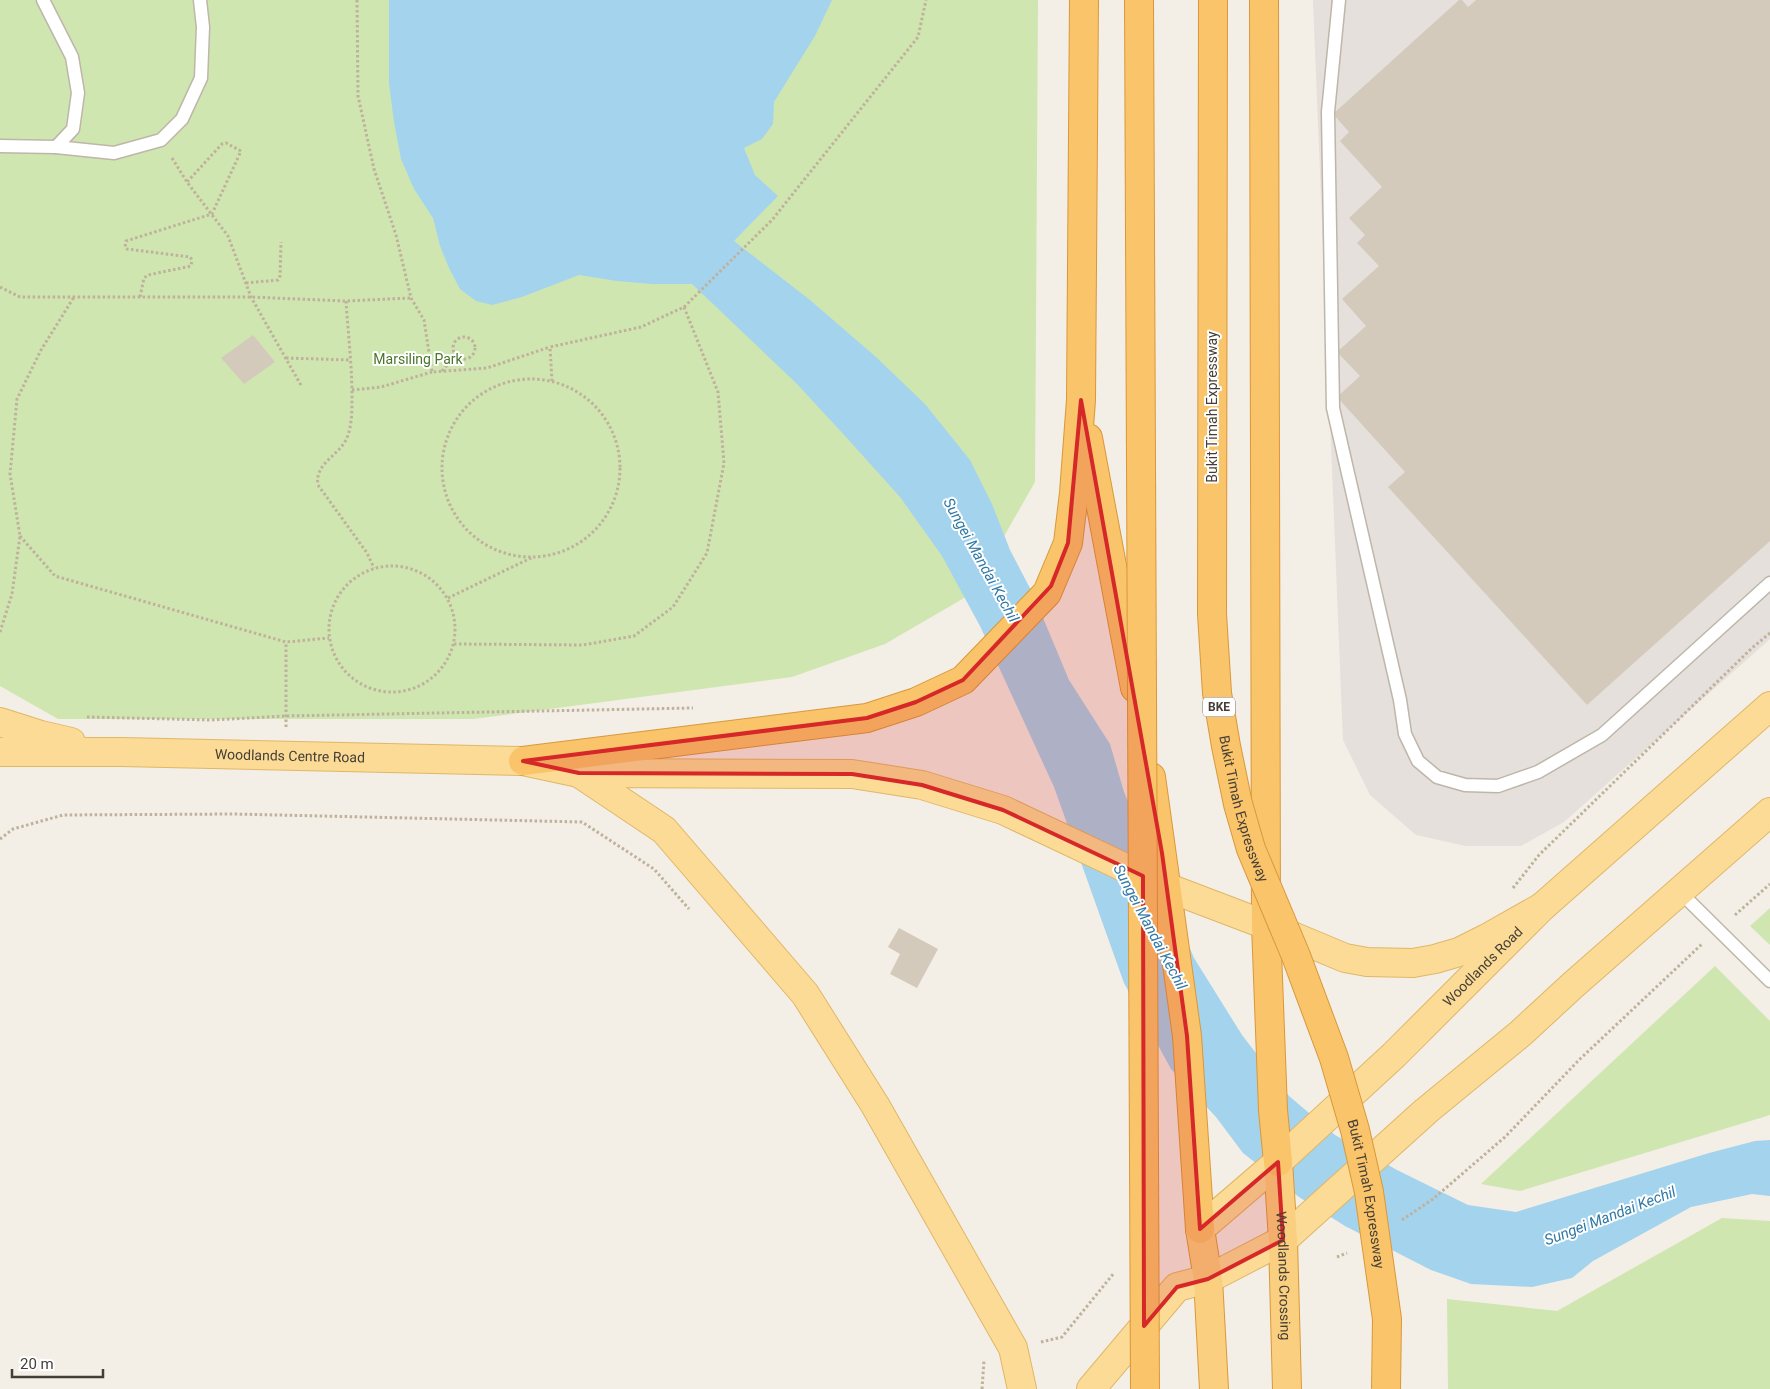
<svg xmlns="http://www.w3.org/2000/svg" width="1770" height="1389" font-family="Roboto,sans-serif">
	<rect width="100%" height="100%" fill="#f3eee6"/>
	<path fill="#e5e0db" d="M1313,0H1770V639L1564,822L1521,846H1466L1416,835L1370,795L1343,740Z"/>
	<g fill="#d0e6b0">
		<path d="M0,0H1038L1035,482L971,594L885,644L792,677L473,719H58L0,686Z"/>
		<path d="M1770,908V945L1750,926Z"/>
		<path d="M1715,966L1770,1021V1115L1520,1191L1481,1184Z"/>
		<path d="M1722,1218L1770,1221V1389H1448L1447,1299L1557,1311Z"/>
	</g>
	<path fill="#a4d3ee" d="M389,0H832L815,36L774,102L773,124L762,139L744,148L755,175L778,196L734,241L810,300L876,357L925,404L970,460L992,504L1010,550L1033,594L1069,680L1110,744L1124,792L1194,958L1242,1035L1289,1096L1335,1135L1397,1170L1468,1205L1516,1212L1709,1153L1755,1141L1770,1140V1196L1752,1194L1691,1207L1593,1261L1572,1278L1532,1287L1471,1284L1431,1270L1345,1226L1299,1197L1243,1153L1216,1117L1171,1069L1124,983L1054,787L980,626L942,556L900,497L846,437L796,383L692,284H652L617,281L579,275L522,297L492,305L476,301L460,289L449,268L440,246L433,218L414,189L401,159L394,122L389,84Z"/>
	<g fill="#d4cabc">
		<path d="M1459,0H1462L1468,7L1476,0H1770V541L1587,705L1388,487L1405,472L1337,397L1360,376L1337,352L1366,326L1342,299L1379,266L1357,243L1365,235L1349,218L1382,187L1340,141L1349,132L1333,114Z"/>
		<path d="M253,335L275,362L244,384L221,358Z"/>
		<path d="M899,928L938,949L917,988L890,974L900,954L888,947Z"/>
	</g>
	<g fill="none" stroke-linecap="round" stroke-linejoin="round">
		<g stroke="#beb6a9" stroke-width="15">
			<g id="service">
				<path d="M43,0L72,57L78,93L73,129L56,147L114,153L161,140L182,119L201,78L203,27L200,0"/>
				<path d="M1339,0L1328,112L1333,408L1400,700L1405,734L1418,761L1437,777L1465,785L1498,786L1538,772L1602,735L1770,583"/>
				<path d="M0,146L56,147"/>
				<path d="M1680,892L1770,981"/>
			</g>
		</g>
		<g stroke="#e0b766" stroke-width="30">
			<g id="primary">
				<path d="M0,722L41,735L71,742"/>
				<path id="s1" d="M0,752H121L523,761L579,773L852,774L922,785L1003,810L1166,887L1266,925L1345,958L1367,962L1413,963L1435,959L1459,952L1487,938L1542,907"/>
				<path d="M579,773L664,830L805,994L875,1105L1013,1348L1022,1389"/>
				<path id="s2" d="M1200,1229L1278,1162L1394,1055L1542,907L1770,706"/>
				<path d="M1091,1389L1177,1287L1208,1279L1283,1240L1426,1111L1521,1033L1573,985L1770,812"/>
			</g>
		</g>
		<g stroke="#d9983a" stroke-width="30">
			<g id="trunk">
				<path id="s3" d="M1278,1162L1283,1240L1287,1389"/>
				<path d="M1200,1229L1208,1279L1214,1389"/>
			</g>
		</g>
		<g stroke="#d9983a" stroke-width="30">
			<g id="motorway">
				<path d="M1264,0L1266,925L1273,1110L1278,1162"/>
				<path d="M1088,438L1135,688"/>
				<path d="M523,761L867,718L916,702L963,680L1047,593L1068,543L1074,493L1081,400L1084,0"/>
				<path d="M1151,777L1187,1036L1200,1229"/>
			</g>
		</g>
		<g stroke="#bfb19b" stroke-width="3" stroke-dasharray="2.5 2.5" stroke-linecap="butt">
			<path d="M357,0L358,96L374,169L396,235L411,298L424,320L432,372L487,368L550,347"/>
			<path d="M172,158L187,182L228,236L251,297L302,387"/>
			<path d="M246,283L278,280L280,276L281,242"/>
			<path d="M0,287L20,297H251L345,301L411,298"/>
			<path d="M140,297L144,278L148,275L191,266L192,260L190,257L127,249L125,247L126,241L212,214L241,151L226,143L222,144L187,182"/>
			<path d="M346,301C348,333 352,365 352,397C352,410 352,423 348,435C342,455 314,462 318,485L367,553L374,568"/>
			<path d="M684,307L772,220L918,37L926,0"/>
			<circle cx="464" cy="348" r="11"/>
			<path d="M286,358L350,360"/>
			<path d="M442,371L455,356"/>
			<circle cx="531" cy="468" r="89"/>
			<path d="M352,390L381,387L432,372"/>
			<path d="M20,536L55,576L286,642L329,638"/>
			<circle cx="392" cy="629" r="63"/>
			<path d="M448,598L533,557"/>
			<path d="M0,632L12,594L20,536L10,474L17,399L41,350L74,297"/>
			<path d="M454,644L583,645L634,636L673,607L707,553L724,463L718,392L684,307L641,327L550,347L552,381"/>
			<path d="M87,717L212,720L285,716L693,708"/>
			<path d="M286,727V642"/>
			<path d="M0,839L13,829L63,815L234,814L582,822L654,869L689,909"/>
			<path d="M1513,888L1539,855L1752,648L1770,633"/>
			<path d="M1735,915L1770,884"/>
			<path d="M1402,1220L1433,1199L1505,1137L1580,1059L1702,944"/>
			<path d="M1337,1257L1347,1253"/>
			<path d="M1041,1342L1062,1337L1114,1273"/>
			<path d="M982,1389L984,1360"/>
		</g>
		<use href="#service" stroke="#fff" stroke-width="12"/>
		<use href="#primary" stroke="#fbdb96" stroke-width="28"/>
		<use href="#trunk" stroke="#fad080" stroke-width="28"/>
		<use href="#motorway" stroke="#fac46a" stroke-width="28"/>
		<g stroke="#d9983a" stroke-width="30" stroke-linecap="butt">
			<g id="motorway-bridge">
				<path d="M1139,0L1145,1389"/>
				<path id="s4" d="M1213,0L1212,614L1217,693L1226,746L1238,804L1251,849L1296,956L1334,1058L1355,1130L1369,1192L1387,1319L1386,1389"/>
			</g>
		</g>
		<use href="#motorway-bridge" stroke="#fac46a" stroke-width="28"/>
	</g>
	<path fill="#d62828" fill-opacity="0.2" stroke="#d62828" stroke-width="4" stroke-linejoin="round" d="M1081,400L1162,853L1187,1036L1200,1229L1278,1162L1283,1240L1208,1279L1177,1287L1144,1326L1143,876L1003,810L922,785L852,774L579,773L523,761L867,718L916,702L963,680L1051,586L1068,543Z"/>
	<g text-anchor="middle" dominant-baseline="central" stroke-width="4" stroke-linejoin="round" paint-order="stroke">
		<rect fill="#fff" stroke="#7d7872" stroke-width="1" x="1203" y="697.5" width="32" height="19" rx="4"/>
		<g font-size="12" font-weight="bold" fill="#453e36">
			<text x="1219" y="707">BKE</text>
		</g>
		<g font-size="14" fill="#4a752a" stroke="#fff">
			<text x="418" y="359">Marsiling Park</text>
		</g>
		<g font-size="14" fill="#453e36" stroke="#fff">
			<text transform="translate(1212 407) rotate(-90)">Bukit Timah Expressway</text>
			<text stroke="none"><textPath href="#s1" startOffset="290">Woodlands Centre Road</textPath></text>
			<text stroke="none"><textPath href="#s4" startOffset="812">Bukit Timah Expressway</textPath></text>
			<text stroke="none"><textPath href="#s2" startOffset="386">Woodlands Road</textPath></text>
			<text stroke="none"><textPath href="#s4" startOffset="1218">Bukit Timah Expressway</textPath></text>
			<text stroke="none"><textPath href="#s3" startOffset="114">Woodlands Crossing</textPath></text>
		</g>
		<g font-size="15" font-style="italic" fill="#3079a6" stroke="#fff">
			<text transform="translate(981 560) rotate(61)">Sungei Mandai Kechil</text>
			<text transform="translate(1150 927) rotate(62)">Sungei Mandai Kechil</text>
			<text transform="translate(1610 1216) rotate(-21)">Sungei Mandai Kechil</text>
		</g>
	</g>
	<path d="M12 1369v8h91v-8" fill="none" stroke="#453e36" stroke-width="2.5"/>
	<text x="20" y="1369" font-size="15" fill="#453e36" stroke="#ffffff" stroke-width="4" paint-order="stroke">20 m</text>
</svg>
